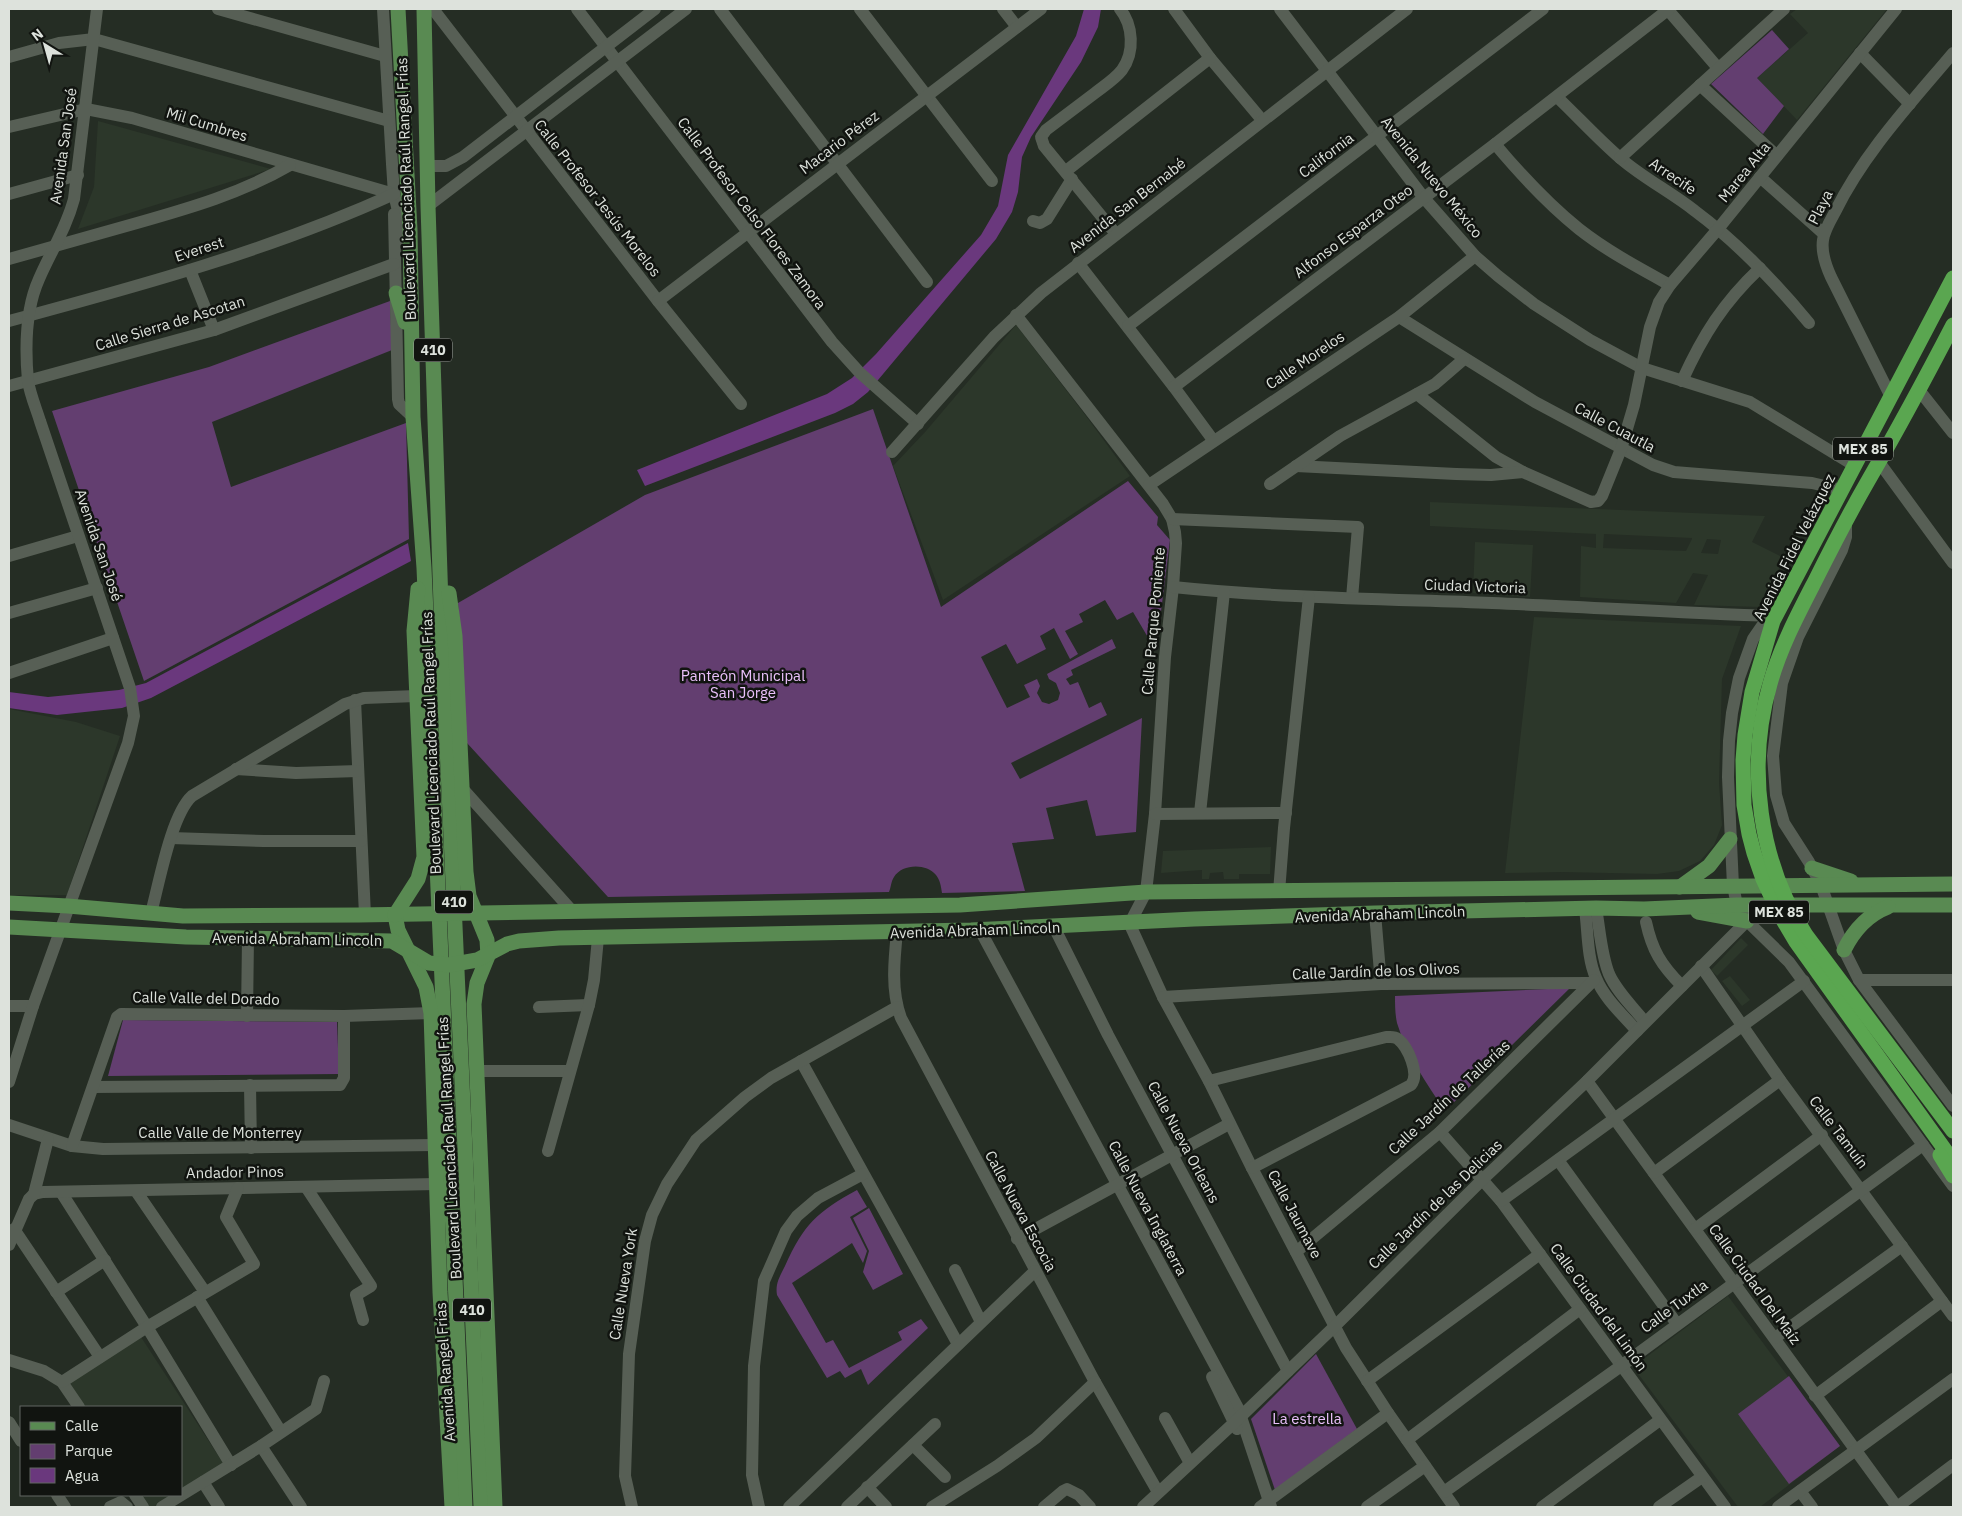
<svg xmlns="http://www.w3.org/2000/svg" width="1962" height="1516" font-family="'IBM Plex Sans',sans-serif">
	<rect width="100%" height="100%" fill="#252d24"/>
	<g fill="#2c372a" fill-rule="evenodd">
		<path d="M1797,9H1887L1797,120L1757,78L1808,33L1790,14Z"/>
		<path d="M98,121L271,169L78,229L94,187Z"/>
		<path d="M1016,325L1086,416L1130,476L943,600L893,466L926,431Z"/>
		<path d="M1430,502L1765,516L1752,542L1784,558L1761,607L1694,605L1708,575L1693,573L1676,603L1580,597L1581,546L1596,548V534L1430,526ZM1604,534L1692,538V539L1686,551L1603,548ZM1707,539L1721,540L1718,554L1701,553Z"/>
		<path d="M1475,542L1533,545L1530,597L1473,593Z"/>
		<path d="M1534,617L1741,626L1722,679L1719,783L1722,825L1714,845L1700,861L1679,871L1657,874L1562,872L1505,873Z"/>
		<path d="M9,709L76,722L120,736L67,895H9Z"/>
		<path d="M1271,847L1270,874H1239V879H1224L1223,872L1210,873L1209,879H1202V870L1161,873L1163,851Z"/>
		<path d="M1741,938L1748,945L1717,976L1711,970Z"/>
		<path d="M1730,976L1750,1000L1742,1006L1722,981Z"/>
		<path d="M1728,1296L1840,1446L1760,1507H1738L1633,1367Z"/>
		<path d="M139,1334L223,1463L181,1490V1407H83L67,1383Z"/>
		<path d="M140,1495H174L154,1507H148Z"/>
	</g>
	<g fill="#633e70">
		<path d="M1772,30L1789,49L1757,78L1784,106L1763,134L1711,84Z"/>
		<path d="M390,301L392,350L212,422L231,487L406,423L409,539L144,681L52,411L209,367Z"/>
		<path d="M873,409L941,607L1128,481L1158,517L1157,525L1170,540L1156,651L1133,612L1117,620L1105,600L1079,614L1083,622L1065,631L1078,654L1070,659L1054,628L1040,636L1046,649L1017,664L1006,644L981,657L1007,708L1030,697L1024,685L1037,679L1040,686L1037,693L1042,702L1049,704L1058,700L1060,693L1056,683L1049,679L1047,674L1112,639L1116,648L1071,670L1073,675L1066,679L1070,685L1078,682L1089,708L1101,702L1107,715L1011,763L1020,779L1142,718L1136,832L1096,836L1087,800L1046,808L1054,839L1012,843L1025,891L942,893C941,886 940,880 936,875C926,863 902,864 894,877C891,881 891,888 889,892L608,897L467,743L458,603L645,495Z"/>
		<path d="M1570,988L1445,1111C1427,1084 1406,1054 1397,1023C1395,1014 1395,1004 1395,996Z"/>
		<path d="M123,1020L337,1022L339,1074L108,1076Z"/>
		<path d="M857,1190L867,1207L850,1217L867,1251L863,1263L852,1243L792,1283L826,1343L833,1340L849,1368L902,1340L898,1332L921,1319L928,1328L868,1385L861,1369L845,1378L840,1371L827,1378L777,1295C775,1284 780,1276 785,1266C804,1224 817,1212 857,1190Z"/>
		<path d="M869,1208L903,1274L873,1290L863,1272L869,1251L853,1218Z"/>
		<path d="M1316,1354L1357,1429L1275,1490L1251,1419Z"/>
		<path d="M1789,1376L1840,1446L1789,1484L1738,1414Z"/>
	</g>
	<g fill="#6a387d">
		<path d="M1084,9H1101L1098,27L1081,62L1031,137L1022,157L1018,192L1012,212L996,239L868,392L853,404L835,413L645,486L637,470L827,394L852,378L876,354L981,235L998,206L1008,155L1076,36Z"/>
		<path d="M408,543L411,561L151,698L122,708L57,715L9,708V692L48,697L119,690L146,683Z"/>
	</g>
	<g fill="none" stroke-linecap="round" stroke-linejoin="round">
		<g stroke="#575f55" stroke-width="12">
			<path d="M218,9L385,56"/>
			<path d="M383,9L392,164L394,194L406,245"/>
			<path d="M433,9L658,301L741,404"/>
			<path d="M577,9L832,342L860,373L918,424"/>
			<path d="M720,9L927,282"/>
			<path d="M860,9L992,181"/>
			<path d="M1003,9L1017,27"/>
			<path d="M1174,9L1210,58L1262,120"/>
			<path d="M1280,9L1424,198L1475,256L1498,276L1534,304L1590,340L1642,368L1750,402L1855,466"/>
			<path d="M1668,10L1718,68"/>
			<path d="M1860,53L1910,104"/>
			<path d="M9,57L59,43L94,39L389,121"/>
			<path d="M1700,85L1777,156"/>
			<path d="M1557,97C1578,117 1598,139 1620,158C1643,178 1671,192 1695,211C1738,243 1775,282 1809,323"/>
			<path d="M9,127L86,109L132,118L394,194"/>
			<path d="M1495,144C1521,175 1548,204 1579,229C1607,251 1639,268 1670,285"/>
			<path d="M1620,158L1784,9"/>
			<path d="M427,166H446L463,157L655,9"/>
			<path d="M1066,171L1210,58"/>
			<path d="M1760,177L1824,234"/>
			<path d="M9,194L78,175"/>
			<path d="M428,206L686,9"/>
			<path d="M394,214L398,399L399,404L413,417"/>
			<path d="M1033,221L1040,223L1047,219L1072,179"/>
			<path d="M1116,234L1044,146L1041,137L1046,130C1062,118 1079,105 1095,93C1104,86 1115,79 1122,70C1135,52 1133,25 1120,9"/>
			<path d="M9,259C52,247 94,235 137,223C190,208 242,193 290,165"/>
			<path d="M1078,263L1174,387L1213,440"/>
			<path d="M190,270L214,330"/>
			<path d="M658,301L1041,9"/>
			<path d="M1016,315L1163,504L1172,519L1175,532L1176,543L1173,587L1165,657L1155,814L1146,892L1130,923L1131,927L1163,997L1209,1081L1252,1168L1346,1348L1388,1413L1454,1507"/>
			<path d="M1399,317L1535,402L1653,465L1674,472L1812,483L1842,490"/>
			<path d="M9,321C139,286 271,250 394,194"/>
			<path d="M1128,326L1543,9"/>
			<path d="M1682,381C1703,335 1723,303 1760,268"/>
			<path d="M9,386L214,330L394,264"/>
			<path d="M1174,387L1495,144L1669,9"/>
			<path d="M1919,390L1953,433"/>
			<path d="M1417,394L1496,457L1523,472L1591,502L1598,501L1602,496L1621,449L1634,405L1650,327L1659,302L1670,285L1718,229L1896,9"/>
			<path d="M1891,397L1831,277C1826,266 1821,253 1823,240C1824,231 1830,221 1835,212C1864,153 1911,103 1953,53"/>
			<path d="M892,452L994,337L1041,293L1407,9"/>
			<path d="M1879,462L1953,563"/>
			<path d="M1296,466L1456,474L1491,475L1523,472"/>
			<path d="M1270,484L1340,436L1435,384L1464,359"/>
			<path d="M1149,485L1399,317L1475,256"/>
			<path d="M1172,519L1358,527L1352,598"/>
			<path d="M1846,523V537L1842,550L1798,637L1782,683L1773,756L1776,795L1784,823L1809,862L1821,885L1844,950L1859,980L1953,1106"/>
			<path d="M9,556L78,536"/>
			<path d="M1173,587C1279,598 1385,599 1492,603C1587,607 1681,613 1776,616"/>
			<path d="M9,613L97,588"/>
			<path d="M1773,621L1762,626L1753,639L1739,678L1732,713L1729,741L1728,777L1733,886L1737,905L1747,921L1789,962L1953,1186"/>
			<path d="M9,673L113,638"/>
			<path d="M355,700L365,915"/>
			<path d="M236,769L296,773L358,771"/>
			<path d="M462,788L573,912"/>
			<path d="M1200,813L1224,592"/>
			<path d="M1155,814L1286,813"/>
			<path d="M171,838L264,841H361"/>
			<path d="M1279,892L1284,828L1309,597"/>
			<path d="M1596,908C1600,930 1601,954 1609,974C1617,992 1633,1007 1645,1022"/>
			<path d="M1585,909C1588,931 1587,958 1596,978C1604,998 1623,1015 1637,1031"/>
			<path d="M151,913C159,884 171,815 192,796L345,704L364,698L416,696"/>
			<path d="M1375,913L1381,984"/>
			<path d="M1646,922C1652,950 1661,965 1682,986"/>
			<path d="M1054,927L1108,1035L1288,1371"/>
			<path d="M980,930L1238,1408L1271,1507"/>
			<path d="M897,932C894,961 891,991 901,1018L1095,1382L1158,1492"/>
			<path d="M1701,966L1780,1080L1953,1316"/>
			<path d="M1859,980H1953"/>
			<path d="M1163,997L1381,984L1590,983"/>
			<path d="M9,1006H33"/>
			<path d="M539,1007L589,1005"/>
			<path d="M247,1016L248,937"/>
			<path d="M801,1061L958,1344"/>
			<path d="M477,1071H570"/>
			<path d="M1209,1081L1386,1037C1391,1037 1394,1036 1398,1039C1408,1047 1420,1074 1411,1085L1252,1168"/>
			<path d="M1587,1081L1897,1507"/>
			<path d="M9,1082L33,1006L128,743L134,716L130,688L40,421C36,408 30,394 28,381C25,348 25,310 39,279C51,251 66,229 74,199L97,9"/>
			<path d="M250,1085L251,1148"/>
			<path d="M93,1087L340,1085L344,1078V1016"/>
			<path d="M9,1125L72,1146L103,1149L435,1145"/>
			<path d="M1440,1132L1501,1201L1725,1507"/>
			<path d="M72,1146L117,1017L121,1014L344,1016L431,1013"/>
			<path d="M548,1151L589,1005L594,980L598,938"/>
			<path d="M1558,1160L1677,1324"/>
			<path d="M1654,1173L1780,1080"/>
			<path d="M306,1187L371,1286L356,1295L363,1320"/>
			<path d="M136,1191L205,1292"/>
			<path d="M61,1192L147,1327L231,1465"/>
			<path d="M34,1194L43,1192L436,1184"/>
			<path d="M1501,1201L1804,981"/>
			<path d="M14,1229L100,1357"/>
			<path d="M1695,1229L1822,1135"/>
			<path d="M1017,1239L1229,1124"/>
			<path d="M9,1245L29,1199L34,1194L48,1139"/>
			<path d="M1296,1252L1440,1132L1594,980"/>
			<path d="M955,1270L981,1322"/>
			<path d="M56,1292L105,1260"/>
			<path d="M197,1297L281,1432"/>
			<path d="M1775,1338L1902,1246"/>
			<path d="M9,1360L44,1371L62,1382L79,1407"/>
			<path d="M1212,1377L1237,1429"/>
			<path d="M1367,1381L1540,1254"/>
			<path d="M62,1382L147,1327L254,1264L226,1217L238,1188"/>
			<path d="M1815,1396L1942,1301"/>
			<path d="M1165,1418L1190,1463"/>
			<path d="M9,1422L21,1441"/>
			<path d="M1407,1440L1580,1309"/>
			<path d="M913,1445L945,1477"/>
			<path d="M261,1446L301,1507"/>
			<path d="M203,1482L219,1507"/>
			<path d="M867,1487L886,1507"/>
			<path d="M1800,1491L1812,1507"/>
			<path d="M1444,1492L1621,1366L1923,1145"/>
			<path d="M57,1495L65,1507"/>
			<path d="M135,1495L143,1507"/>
			<path d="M110,1507L121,1502L127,1507"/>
			<path d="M162,1507L261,1446L316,1409L324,1381"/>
			<path d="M632,1507L625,1476L629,1354L645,1241L652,1215L667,1184L696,1140L745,1097L771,1078L897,1007"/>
			<path d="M759,1507L752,1475L754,1366L764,1281L786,1231L797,1216L818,1198L863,1174"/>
			<path d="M789,1507L1035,1271"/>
			<path d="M847,1507L935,1424"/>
			<path d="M932,1507L997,1466L1036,1438L1095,1382"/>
			<path d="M1044,1507L1063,1491L1067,1489L1079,1495L1090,1507"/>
			<path d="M1143,1507L1235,1422L1335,1326L1482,1180L1587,1081L1747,921"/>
			<path d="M1260,1507L1388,1413"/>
			<path d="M1367,1507L1425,1466"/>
			<path d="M1542,1507L1660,1420"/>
			<path d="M1659,1507L1702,1477"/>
			<path d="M1778,1507L1953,1379"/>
			<path d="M1897,1507L1953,1465"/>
		</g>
		<g stroke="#598a52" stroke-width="15">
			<path d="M398,9L410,230L413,417L424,568L465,1507"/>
			<path d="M424,9L428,206L442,635L481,1507"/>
			<path d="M396,293L405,322"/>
			<path d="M449,593L455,636L466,872L469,896L487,940L488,956L477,983L474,1004L495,1507"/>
			<path d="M1812,868L1851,881"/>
			<path d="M1680,887L1709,866L1730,839"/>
			<path d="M9,903L68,906L183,916L359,915L960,905L1146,892L1953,884"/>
			<path d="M1698,912L1747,921"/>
			<path d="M395,915L398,930L426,987L431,1013L440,1292L452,1507"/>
			<path d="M395,915L418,879L424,857L414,631L418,589"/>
			<path d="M9,927L186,937L392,941L429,963L449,965L477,960L507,944L519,941L559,938L971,930L1194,919L1375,913L1596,908L1644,909L1737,905H1953"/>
			<path d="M1844,950C1854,930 1867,915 1888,907"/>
		</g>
		<g stroke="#5aa650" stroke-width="15">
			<path d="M1953,278L1773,621L1752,692L1745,735L1743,760L1744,805L1749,834L1754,853L1763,879L1780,915L1796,942L1953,1161"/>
			<path d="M1953,325C1926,377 1898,429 1868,481C1849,514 1832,547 1815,581C1798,614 1780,648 1770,684C1746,767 1759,863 1806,935L1953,1131"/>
			<path d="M1940,1155L1953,1176"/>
		</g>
	</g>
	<g text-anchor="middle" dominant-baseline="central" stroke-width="5" stroke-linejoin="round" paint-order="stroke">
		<g fill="#111410" stroke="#a0a49f" stroke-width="1">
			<rect x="414" y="338.5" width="38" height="23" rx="4"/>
			<rect x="1833" y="437.5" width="60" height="23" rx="4"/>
			<rect x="435" y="890.5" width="38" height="23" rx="4"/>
			<rect x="1749" y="900.5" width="60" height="23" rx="4"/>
			<rect x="453" y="1298.5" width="38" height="23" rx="4"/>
		</g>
		<g font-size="14" font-weight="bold" fill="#dde2dc">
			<text x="433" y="350">410</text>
			<text x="1863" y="449">MEX 85</text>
			<text x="454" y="902">410</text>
			<text x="1779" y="912">MEX 85</text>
			<text x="472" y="1310">410</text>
		</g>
		<g font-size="15" fill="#dde2dc" stroke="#111410">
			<text transform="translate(207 124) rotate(17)">Mil Cumbres</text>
			<text transform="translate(839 142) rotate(-37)">Macario Pérez</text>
			<text transform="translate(63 146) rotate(-82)">Avenida San José</text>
			<text transform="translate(1326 155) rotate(-37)">California</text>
			<text transform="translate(1744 172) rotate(-51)">Marea Alta</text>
			<text transform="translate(1673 176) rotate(34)">Arrecife</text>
			<text transform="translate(1432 177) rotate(51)">Avenida Nuevo México</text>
			<text transform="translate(406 189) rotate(-92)">Boulevard Licenciado Raúl Rangel Frías</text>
			<text transform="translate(598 198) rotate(52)">Calle Profesor Jesús Morelos</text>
			<text transform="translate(1127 205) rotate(-38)">Avenida San Bernabé</text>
			<text transform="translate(1820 207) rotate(-63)">Playa</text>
			<text transform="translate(752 213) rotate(53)">Calle Profesor Celso Flores Zamora</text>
			<text transform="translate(1353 231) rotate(-37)">Alfonso Esparza Oteo</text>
			<text transform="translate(199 249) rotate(-18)">Everest</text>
			<text transform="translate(170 323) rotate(-17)">Calle Sierra de Ascotan</text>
			<text transform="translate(1305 360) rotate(-34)">Calle Morelos</text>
			<text transform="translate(1615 427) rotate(28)">Calle Cuautla</text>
			<text transform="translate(99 545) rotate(71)">Avenida San José</text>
			<text transform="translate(1794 547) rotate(-63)">Avenida Fidel Velázquez</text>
			<text transform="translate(1475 586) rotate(2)">Ciudad Victoria</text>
			<text transform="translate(1153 621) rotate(-85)">Calle Parque Poniente</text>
			<text transform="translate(431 743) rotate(-92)">Boulevard Licenciado Raúl Rangel Frías</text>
			<text transform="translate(1380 914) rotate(-2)">Avenida Abraham Lincoln</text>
			<text transform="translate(975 930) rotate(-2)">Avenida Abraham Lincoln</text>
			<text transform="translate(297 939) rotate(1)">Avenida Abraham Lincoln</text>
			<text transform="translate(1376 971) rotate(-2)">Calle Jardín de los Olivos</text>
			<text transform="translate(206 998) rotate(1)">Calle Valle del Dorado</text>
			<text transform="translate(1449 1097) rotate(-43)">Calle Jardín de Tallerías</text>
			<text x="220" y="1132">Calle Valle de Monterrey</text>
			<text transform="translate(1839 1132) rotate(53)">Calle Tamuín</text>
			<text transform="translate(1184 1142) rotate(62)">Calle Nueva Orleans</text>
			<text transform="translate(449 1148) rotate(-93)">Boulevard Licenciado Raúl Rangel Frías</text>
			<text transform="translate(235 1172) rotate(-1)">Andador Pinos</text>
			<text transform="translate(1435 1204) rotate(-44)">Calle Jardín de las Delicias</text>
			<text transform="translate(1148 1208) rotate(62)">Calle Nueva Inglaterra</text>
			<text transform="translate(1021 1211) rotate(62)">Calle Nueva Escocia</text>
			<text transform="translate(1295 1214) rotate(62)">Calle Jaumave</text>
			<text transform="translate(623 1284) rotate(-81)">Calle Nueva York</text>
			<text transform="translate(1755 1284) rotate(54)">Calle Ciudad Del Maíz</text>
			<text transform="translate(1674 1306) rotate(-36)">Calle Tuxtla</text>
			<text transform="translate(1599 1307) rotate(54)">Calle Ciudad del Limón</text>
			<text transform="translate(445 1372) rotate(-94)">Avenida Rangel Frías</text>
		</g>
		<g font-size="15" fill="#eac0fb" stroke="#111410">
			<text x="743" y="675">Panteón Municipal<tspan x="743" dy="17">San Jorge</tspan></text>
			<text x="1307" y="1418">La estrella</text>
		</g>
	</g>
	<rect width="1962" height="1516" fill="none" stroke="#dde2dc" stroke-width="20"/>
	<rect x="20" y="1406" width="162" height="90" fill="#111410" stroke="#636662"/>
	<rect x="30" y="1422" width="25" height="8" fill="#598a52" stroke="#636662"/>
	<text x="65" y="1431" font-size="15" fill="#dde2dc">Calle</text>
	<rect x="30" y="1444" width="25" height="15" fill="#633e70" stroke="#636662"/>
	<text x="65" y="1456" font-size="15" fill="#dde2dc">Parque</text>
	<rect x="30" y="1468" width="25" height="15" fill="#6a387d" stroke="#636662"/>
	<text x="65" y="1481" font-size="15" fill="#dde2dc">Agua</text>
	<g transform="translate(45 45) rotate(323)" stroke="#111410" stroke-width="4" paint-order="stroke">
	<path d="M0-4L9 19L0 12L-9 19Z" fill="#dde2dc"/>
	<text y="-8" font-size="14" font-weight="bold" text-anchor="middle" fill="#dde2dc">N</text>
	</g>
</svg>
